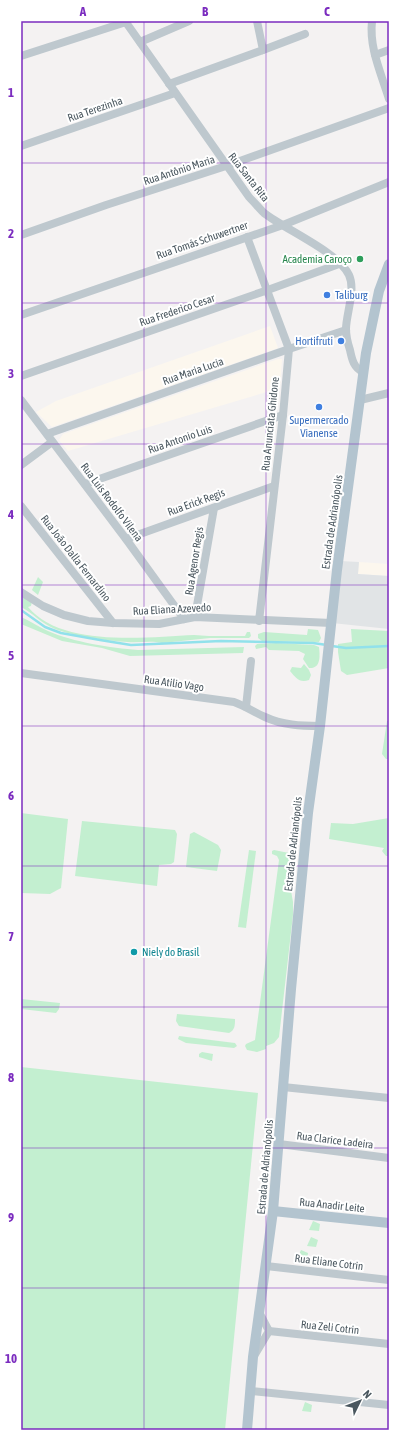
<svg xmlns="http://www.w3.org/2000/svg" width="410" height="1451" font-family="'Asap Condensed',sans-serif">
	<rect width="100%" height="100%" fill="#f4f2f2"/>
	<g fill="#fcf7ee">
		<path d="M270,326L278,348L52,427L36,412L56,401Z"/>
		<path d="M278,359H282L280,388L68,451L59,440L63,434Z"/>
		<path d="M359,562L389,564V576L358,574Z"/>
	</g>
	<path fill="#e1e4e6" d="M340,561L359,562L358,574L389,576V629L332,623Z"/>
	<g fill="#c3efd0">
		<path d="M38,577L43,582L38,595L32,590Z"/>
		<path d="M21,595L32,601L31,606L28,607C62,648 147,637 194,635C199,635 204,636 209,636C221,636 233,636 245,636L247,632H250L251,636L249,638H210L162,643C151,640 139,643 128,642C108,641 73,636 55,629C42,624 33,613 21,607Z"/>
		<path d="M21,617C30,621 39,627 48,631C73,642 111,648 138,650L244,647L243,653L130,656L102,648L62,641L21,624Z"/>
		<path d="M308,629L318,630L321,638L319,642L262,641L258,638V634L264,632L307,635Z"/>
		<path d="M351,629L389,631V668L347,675L341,671L338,652V644L352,642Z"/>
		<path d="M276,643L314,645L319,647C320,656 321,669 309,668L303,659L305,654L299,651L269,650L266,647L256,649L255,646L257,644Z"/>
		<path d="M304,664L309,670L311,675L309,680C299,683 296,678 290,671L292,667L301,668Z"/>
		<path d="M387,721H389V759H386L382,754Z"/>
		<path d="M21,813L68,819L61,888L50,894L21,893Z"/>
		<path d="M389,818V856H386L382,851L384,848L329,839L331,823L353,824Z"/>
		<path d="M82,821L175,830L177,834L174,862L171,864L159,865L157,886L75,876Z"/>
		<path d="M194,832L218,845L221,850L217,871L186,867L190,834Z"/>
		<path d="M249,850L256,851L246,928L238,927Z"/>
		<path d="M274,850L289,853L293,860L290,885L293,902V915L279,1037L274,1043L266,1046V1049L257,1052L247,1050L245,1046L246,1044L255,1040L279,860L277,856L272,854V851Z"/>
		<path d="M21,999L60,1003L59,1009L56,1013L21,1009Z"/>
		<path d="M177,1014L235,1019C235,1025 235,1030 229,1033L179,1026L176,1021Z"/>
		<path d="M179,1036L235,1043L237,1046L234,1048L186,1043L178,1039Z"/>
		<path d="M202,1052L213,1054L212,1061L199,1057V1054Z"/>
		<path d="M21,1067L258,1093L225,1430H21Z"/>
		<path d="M313,1221L320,1224L319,1231L309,1230Z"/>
		<path d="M311,1237L318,1240L316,1247L307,1246Z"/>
		<path d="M301,1250L308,1253L307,1260L297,1259Z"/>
		<path d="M305,1402L312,1405L311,1412L302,1411Z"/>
	</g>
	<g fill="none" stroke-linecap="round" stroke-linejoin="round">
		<g stroke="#91e1eb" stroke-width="2.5">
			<path d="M21,610L45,627L61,633L100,640L131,645L221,641L313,643L327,645"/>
			<path d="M332,646L346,648L389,646"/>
		</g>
		<g stroke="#bec8ce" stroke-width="8">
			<path d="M125,21L249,197C254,202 259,208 264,213C286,230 338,252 349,275C356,290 346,314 346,329C346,336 348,344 350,350C352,360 354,368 363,372"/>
			<path d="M372,21C369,48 381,73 389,99"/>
			<path d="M140,42L189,21"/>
			<path d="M263,50L305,34"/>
			<path d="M375,55L389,50"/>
			<path d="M21,56L126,22"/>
			<path d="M169,84L263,50L257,21"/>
			<path d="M21,146L175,93"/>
			<path d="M21,235L106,205L226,166L389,108"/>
			<path d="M247,237L289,349L283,415L259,621"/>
			<path d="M21,315L283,225L389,182"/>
			<path d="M21,376L265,291L339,264"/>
			<path d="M21,400L126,539L184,619"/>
			<path d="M360,400L389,393"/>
			<path d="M47,434L289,349L346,330"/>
			<path d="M21,465L52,442"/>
			<path d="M85,484L283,415"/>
			<path d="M21,506L113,623"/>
			<path d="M126,539L274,486"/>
			<path d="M21,592L43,606L64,615L88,621L113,623L159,624L195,617L331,623"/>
			<path d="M195,617L214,508"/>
			<path d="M21,673L234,702C245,706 254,712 265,717C282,725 301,726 320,726"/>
			<path d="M246,707L251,661"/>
			<path d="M283,1087L389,1098"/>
			<path d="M279,1144L389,1158"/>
			<path d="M266,1266L389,1280"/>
			<path d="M269,1331L389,1344"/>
			<path d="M254,1356L269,1331L259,1312"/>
			<path d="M251,1391L389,1405"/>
		</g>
		<g stroke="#b3c4cf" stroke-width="10">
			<path d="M273,1211L389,1223"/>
			<path d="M247,1430L253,1357L273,1211L291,989L308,813L320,726L337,570L366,353L379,291L389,264"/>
		</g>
	</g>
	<path fill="none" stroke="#7b2cbf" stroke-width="1" stroke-opacity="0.55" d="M144,21V1430M266,21V1430M21,163H389M21,303H389M21,444H389M21,585H389M21,726H389M21,866H389M21,1007H389M21,1148H389M21,1288H389"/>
	<circle fill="#2e9e5b" stroke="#fff" stroke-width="1.5" cx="360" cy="259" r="4"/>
	<g fill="#3f7fe0" stroke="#fff" stroke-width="1.5">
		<circle cx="327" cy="295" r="4"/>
		<circle cx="341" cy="341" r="4"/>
		<circle cx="319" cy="407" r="4"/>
	</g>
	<circle fill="#0f9aa8" stroke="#fff" stroke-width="1.5" cx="134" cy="952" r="4"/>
	<g text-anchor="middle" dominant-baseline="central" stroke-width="4" stroke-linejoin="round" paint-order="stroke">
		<g font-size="11" fill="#4a575f" stroke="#fff">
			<text transform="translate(95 109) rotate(-19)">Rua Terezinha</text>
			<text transform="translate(179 170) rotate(-18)">Rua Antônio Maria</text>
			<text transform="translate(249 177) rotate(52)">Rua Santa Rita</text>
			<text transform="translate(202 240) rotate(-19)">Rua Tomás Schuwertner</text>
			<text transform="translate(177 310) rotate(-19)">Rua Frederico Cesar</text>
			<text transform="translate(193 371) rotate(-19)">Rua Maria Lucia</text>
			<text transform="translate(270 424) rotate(-84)">Rua Anunciata Ghidone</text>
			<text transform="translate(180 439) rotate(-19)">Rua Antonio Luis</text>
			<text transform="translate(112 502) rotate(53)">Rua Luis Rodolfo Vilena</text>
			<text transform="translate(196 502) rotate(-20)">Rua Erick Regis</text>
			<text transform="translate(332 522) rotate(-82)">Estrada de Adrianópolis</text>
			<text transform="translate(76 558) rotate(52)">Rua João Dalla Fernardino</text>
			<text transform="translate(194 561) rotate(-81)">Rua Agenor Regis</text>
			<text transform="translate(172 609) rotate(-3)">Rua Eliana Azevedo</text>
			<text transform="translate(174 683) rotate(8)">Rua Atilio Vago</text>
			<text transform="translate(293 844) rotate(-84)">Estrada de Adrianópolis</text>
			<text transform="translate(335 1140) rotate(7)">Rua Clarice Ladeira</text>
			<text transform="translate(265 1167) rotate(-85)">Estrada de Adrianópolis</text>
			<text transform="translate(332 1205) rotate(6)">Rua Anadir Leite</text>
			<text transform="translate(329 1262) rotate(7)">Rua Eliane Cotrin</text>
			<text transform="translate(330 1327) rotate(6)">Rua Zeli Cotrin</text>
		</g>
		<g font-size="11" fill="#27864d" stroke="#fff" text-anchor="end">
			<text x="352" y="259">Academia Caroço</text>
		</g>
		<g font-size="11" fill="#366cbe" stroke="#fff" text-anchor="start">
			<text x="335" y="295">Taliburg</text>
			<text x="333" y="341" text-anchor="end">Hortifruti</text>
			<text x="319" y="420" text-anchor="middle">Supermercado<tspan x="319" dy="13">Vianense</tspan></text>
		</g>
		<g font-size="11" fill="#0d838f" stroke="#fff" text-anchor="start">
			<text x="142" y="952">Niely do Brasil</text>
		</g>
	</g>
	<rect width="410" height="1451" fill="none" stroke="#ffffff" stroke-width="44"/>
	<g transform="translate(360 1401) rotate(47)" stroke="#ffffff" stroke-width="3" paint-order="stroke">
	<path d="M0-3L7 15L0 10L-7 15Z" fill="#4a575f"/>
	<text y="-6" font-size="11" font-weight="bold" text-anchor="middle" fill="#4a575f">N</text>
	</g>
	<rect x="22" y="22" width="366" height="1407" fill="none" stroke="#7b2cbf" stroke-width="1.5"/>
	<g font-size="13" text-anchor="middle" font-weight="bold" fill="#7b2cbf">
		<text x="83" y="16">A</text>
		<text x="205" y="16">B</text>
		<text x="327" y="16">C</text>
		<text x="11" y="97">1</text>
		<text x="11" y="238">2</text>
		<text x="11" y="378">3</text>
		<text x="11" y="519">4</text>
		<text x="11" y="660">5</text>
		<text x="11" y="800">6</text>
		<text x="11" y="941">7</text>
		<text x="11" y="1082">8</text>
		<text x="11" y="1222">9</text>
		<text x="11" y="1363">10</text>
	</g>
</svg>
